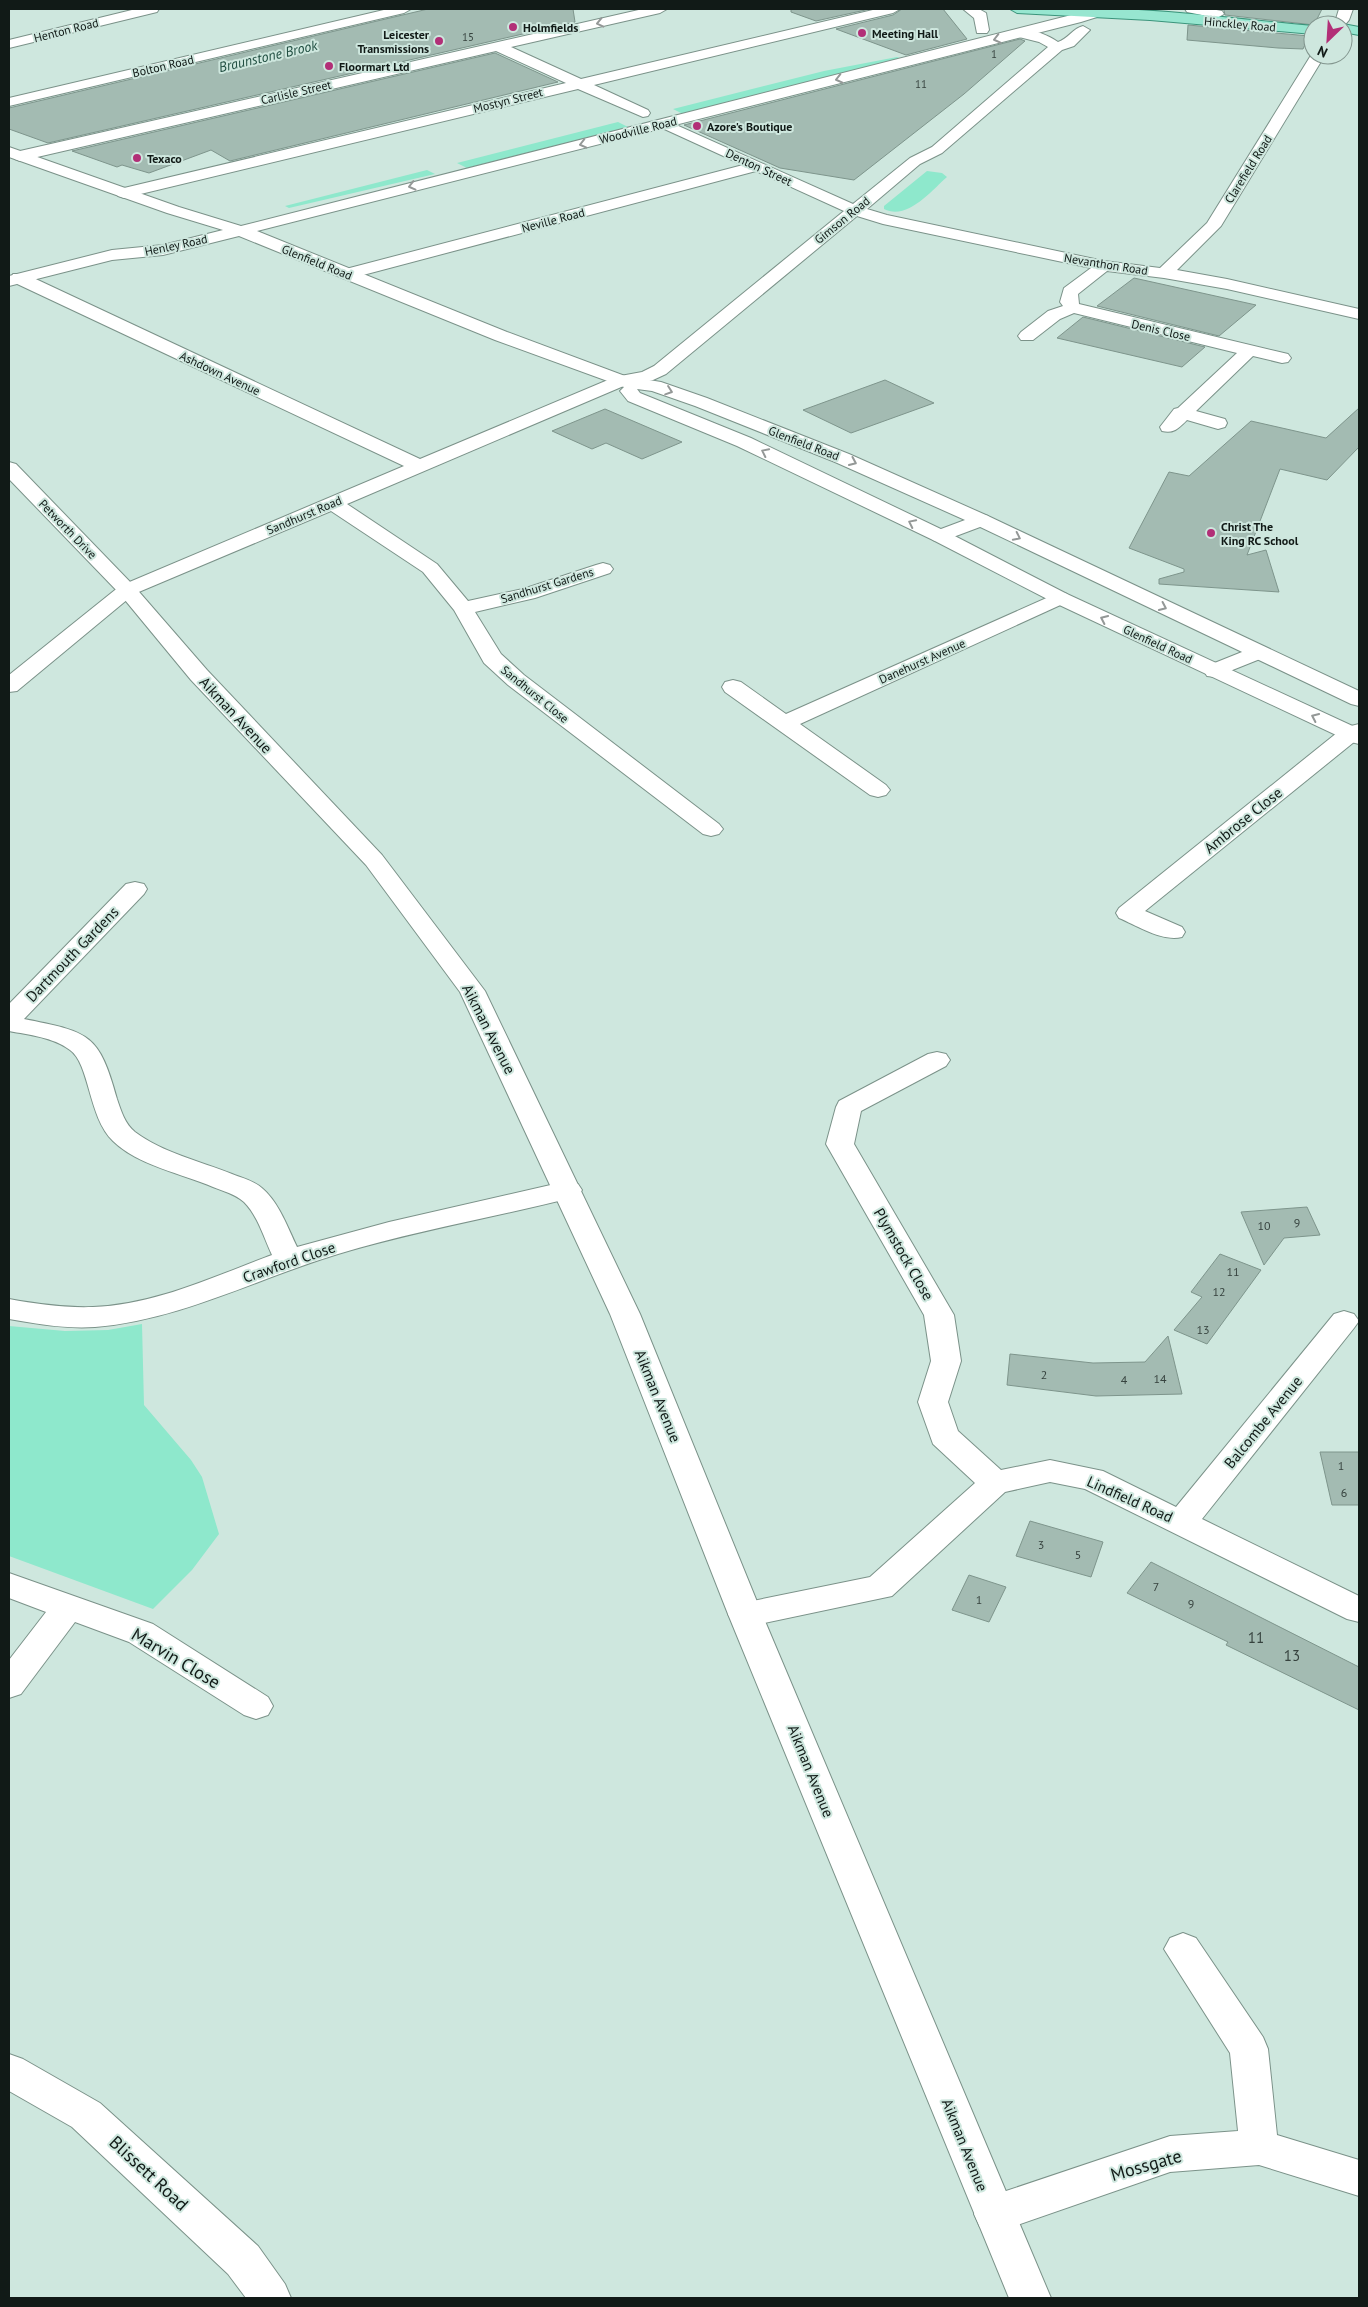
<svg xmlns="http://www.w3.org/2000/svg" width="1368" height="2307" font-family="'PT Sans',sans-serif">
	<rect width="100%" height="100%" fill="#cee7de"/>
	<g fill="#8ee8cc">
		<path d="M897,57L902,59L683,114L673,109L824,71Z"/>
		<path d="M618,122L628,127L467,168L457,163Z"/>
		<path d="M427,170L435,174L289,208L285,206Z"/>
		<path d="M927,171L942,173L947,177C931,191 907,221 884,209V206Z"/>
		<path d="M142,1324L144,1405L191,1460L202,1477L219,1534L192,1570L153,1609L9,1556V1326L65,1331L108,1330Z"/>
	</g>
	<g fill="#a3bbb2" stroke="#7e958c">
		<path d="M428,9H573L575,22L48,143L9,129V108Z"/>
		<path d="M791,9H870L816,21L791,12Z"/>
		<path d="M902,9H943L967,39L906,55L836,29L893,15Z"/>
		<path d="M1220,9H1322L1314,25L1225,15L1224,10Z"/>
		<path d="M1188,25L1309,36L1303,49L1278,48L1187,40Z"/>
		<path d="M1020,39L1025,41L964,94L854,180L780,168L684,125Z"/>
		<path d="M495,53L558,82L230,161L211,150L149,173L122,165L117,167L72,151Z"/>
		<path d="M1134,278L1256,305L1219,336L1097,306Z"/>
		<path d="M1083,317L1205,347L1182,367L1057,338Z"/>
		<path d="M885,380L934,403L851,433L803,410Z"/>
		<path d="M1359,408V447L1327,480L1280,469L1247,555L1266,550L1279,592L1159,584V579L1184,572V569L1129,548L1169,472L1189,476L1251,421L1326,438Z"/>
		<path d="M605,409L682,442L642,459L606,443L592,449L552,431Z"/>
		<path d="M1307,1207L1320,1235L1284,1238L1264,1265L1241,1212Z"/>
		<path d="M1220,1254L1261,1270L1207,1344L1174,1330L1202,1297L1191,1292Z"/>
		<path d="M1168,1336L1182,1394L1096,1396L1007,1385L1010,1354L1093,1363L1145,1362Z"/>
		<path d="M1320,1452H1359V1505H1332Z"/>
		<path d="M1030,1521L1103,1542L1091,1577L1016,1556Z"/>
		<path d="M1151,1562L1359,1667V1710L1226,1645L1228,1642L1127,1593Z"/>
		<path d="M969,1575L1006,1587L989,1622L952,1610Z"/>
	</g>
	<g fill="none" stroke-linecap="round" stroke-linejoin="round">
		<g stroke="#7b9289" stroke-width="2">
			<g id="minor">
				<path d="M136,9H159L157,12L9,48V40Z"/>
				<path d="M388,9H411L404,13L9,106V98Z"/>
				<path d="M643,9H667L660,13L511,47L581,79L877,9H900L893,13L594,85L648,110L650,113L648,116L643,117L578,89L124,198L118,196L116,193L118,190L124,188L566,83L496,51L20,161L15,159L12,156L15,153L20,151Z"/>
				<path d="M1339,9H1353L1349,20L1343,27V25H1330L1336,19Z"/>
				<path d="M1083,26L1090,30L1074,46L1062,50L942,153L920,164L867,209L887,215L1104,261L1160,268L1207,223L1313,52V55H1325L1221,226L1177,270L1227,279L1359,309V319L1227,289L1164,278L1107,271L1078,294L1079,304L1288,354L1291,358L1288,362L1282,363L1253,356L1196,411L1225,419L1227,423L1225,427L1218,429L1187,420C1179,428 1174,434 1162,431L1160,427L1174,409L1178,408L1237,353L1074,313L1060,319L1033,340H1021L1018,336L1021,332L1048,311L1063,306L1060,302L1064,288L1091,268L883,224L857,216L666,374L653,380L626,385L347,504L437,564L468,601L523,589L596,565L603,563L610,565L613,569L610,573L535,598L475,612L501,654L524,675L719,824L723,829L719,834L711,836L703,834L508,685L484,663L454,610L423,572L331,511L134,594L17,691L9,692V675L120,586L404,466L13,282L11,278L13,274H25L420,459L615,377L642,372L654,366L844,211L756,171L348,279L342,278L340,274L342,270L743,165L660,127L658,124L660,121L665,120L853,204L910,158L932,147L1048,47L1039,42L1015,36L1013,33L1015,30C1028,27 1048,35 1058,42C1068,39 1073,28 1083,26Z"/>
				<path d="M981,514L988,516L991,520L988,524L940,542L933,540L930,536L933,532Z"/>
				<path d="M1060,592L1067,594L1070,598L1067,602L800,724L886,785L890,790L886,795L878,797L870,795L725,692L722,687L725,682L733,680L741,682L786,714Z"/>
				<path d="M1257,646L1265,647L1268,652L1265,657L1215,677L1207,676L1204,671L1207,666Z"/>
				<path d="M1359,724V738L1145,911L1182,927L1185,932L1182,937C1162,942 1138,926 1119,918L1116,913L1119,908L1343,728Z"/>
				<path d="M135,882L144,884L147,889L144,894L24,1019C89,1032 99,1033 117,1099C121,1111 125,1124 135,1132C163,1153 200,1161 232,1174C242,1178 255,1181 263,1189C279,1203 288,1228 297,1247L389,1222L568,1181L578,1184L582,1190L578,1196C498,1217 417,1230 338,1254C258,1278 180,1320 95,1327C66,1329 37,1324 9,1319V1299C37,1304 64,1308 93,1307C155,1305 215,1276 272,1255C264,1238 258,1216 244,1202C235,1194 223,1191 213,1187C183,1174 137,1165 113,1141C88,1117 90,1064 70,1050C53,1037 29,1035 9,1031V1004L126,884Z"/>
				<path d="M937,1052L946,1054L950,1060L946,1066L861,1111L854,1144L954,1315L961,1361L948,1402L958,1431L1001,1470L1050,1460L1103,1471L1176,1507L1334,1314L1344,1311L1354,1314L1359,1321L1354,1328L1202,1519L1359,1596V1622L1347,1619L1085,1489L1050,1482L1005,1492L892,1596L745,1627L733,1623L728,1614L733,1605L870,1577L975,1483L933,1444L918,1402L931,1361L924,1315L826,1144L836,1107L839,1101L928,1054Z"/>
				<path d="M9,1573L153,1624L268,1697L273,1706L268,1715L256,1719L244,1715L129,1642L75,1622L21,1694L9,1698V1660L46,1612L9,1598Z"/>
				<path d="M1183,1933L1196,1938L1263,2037L1268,2049L1277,2135L1359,2160V2196L1259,2165L1170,2172L994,2233L980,2227L974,2214L980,2201L994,2195L1170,2136L1238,2131L1230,2053L1164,1949L1170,1938Z"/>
				<path d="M9,2054L23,2059L100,2103L258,2246L285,2284L291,2298H246L228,2274L72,2127L9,2091Z"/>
			</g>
		</g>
		<g stroke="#7b9289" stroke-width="2">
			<g id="tertiary">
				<path d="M963,9H979L986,13L989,30L987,33H977L974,18Z"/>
				<path d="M1095,9H1115L1113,12L1081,22L257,231L507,332L625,376L661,382L707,398L849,454L988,516L1359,691V706L1351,704L974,524L835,462L695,406L652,391L637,389L640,393L751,438L947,532L1067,594L1359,729V744L1351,742L1053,602L933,540L737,446L628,401L620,391L624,387L495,340L239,236L163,255L112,260L9,286V276L112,250L163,245L223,230L167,213L9,157V147L179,207L241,226Z"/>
				<path d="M1185,9H1211L1222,11L1224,14L1217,18L1187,12Z"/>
				<path d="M9,462L16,464L134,586L207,670L382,855L485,991L640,1314L762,1614L1051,2298H1009L728,1614L610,1314L460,992L366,865L191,680L120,594L9,479Z"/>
			</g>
		</g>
		<g stroke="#3b947b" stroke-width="2">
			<g id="primary">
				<path d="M1010,9C1110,2 1213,17 1313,26V34L1150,20L1017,13Z"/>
				<path d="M1343,24L1359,27V35L1343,32V25H1338Z"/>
			</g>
		</g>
		<use href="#minor" fill="#fff" fill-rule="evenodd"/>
		<use href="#tertiary" fill="#fff" fill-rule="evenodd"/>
		<use href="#primary" fill="#97e6d0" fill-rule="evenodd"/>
	</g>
	<defs><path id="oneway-chevron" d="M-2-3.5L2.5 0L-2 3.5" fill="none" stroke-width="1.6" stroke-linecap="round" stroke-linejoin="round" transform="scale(1.25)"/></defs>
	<g stroke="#949897">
		<use href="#oneway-chevron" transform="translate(600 23) rotate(167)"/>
		<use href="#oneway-chevron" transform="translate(997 39) rotate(166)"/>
		<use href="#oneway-chevron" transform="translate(839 79) rotate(166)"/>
		<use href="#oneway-chevron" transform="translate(583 144) rotate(166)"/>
		<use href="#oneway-chevron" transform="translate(412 186) rotate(166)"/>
		<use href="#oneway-chevron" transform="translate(669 391) rotate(19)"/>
		<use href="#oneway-chevron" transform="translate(765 452) rotate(-154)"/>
		<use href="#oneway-chevron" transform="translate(853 462) rotate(24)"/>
		<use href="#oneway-chevron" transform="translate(912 523) rotate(-154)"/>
		<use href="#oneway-chevron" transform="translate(1017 537) rotate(26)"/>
		<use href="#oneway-chevron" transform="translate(1163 607) rotate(25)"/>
		<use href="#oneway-chevron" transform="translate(1104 619) rotate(-155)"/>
		<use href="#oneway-chevron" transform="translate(1315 717) rotate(-155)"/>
	</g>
	<g fill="#b22f77" stroke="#cee7de" stroke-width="2">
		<circle cx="513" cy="27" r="5"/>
		<circle cx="862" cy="33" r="5"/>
		<circle cx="439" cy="41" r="5"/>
		<circle cx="329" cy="66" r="5"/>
		<circle cx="697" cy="126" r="5"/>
		<circle cx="137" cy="158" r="5"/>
		<circle cx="1211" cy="533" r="5"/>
	</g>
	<g text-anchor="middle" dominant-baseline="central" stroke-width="4" stroke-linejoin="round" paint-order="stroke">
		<g font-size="11" fill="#36423e">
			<text x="468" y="37">15</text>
			<text x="994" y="54">1</text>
			<text x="921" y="84">11</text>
		</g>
		<g font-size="12" fill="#111a17" stroke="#cee7de">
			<text transform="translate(1240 24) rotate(5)">Hinckley Road</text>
			<text transform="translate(66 30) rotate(-14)">Henton Road</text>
			<text transform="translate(163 66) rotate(-13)">Bolton Road</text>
			<text transform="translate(296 92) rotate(-13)">Carlisle Street</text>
			<text transform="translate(508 100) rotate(-14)">Mostyn Street</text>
			<text transform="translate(638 130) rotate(-14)">Woodville Road</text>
			<text transform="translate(759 167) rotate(25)">Denton Street</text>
			<text transform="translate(1248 169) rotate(-58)">Clarefield Road</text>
			<text transform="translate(553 220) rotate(-15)">Neville Road</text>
			<text transform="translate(842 220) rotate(-39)">Gimson Road</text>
			<text transform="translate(176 245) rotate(-12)">Henley Road</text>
			<text transform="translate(317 262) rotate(22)">Glenfield Road</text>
			<text transform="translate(1106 264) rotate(9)">Nevanthon Road</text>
			<text transform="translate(1161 330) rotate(13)">Denis Close</text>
			<text transform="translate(220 373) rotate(25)">Ashdown Avenue</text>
			<text transform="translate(804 443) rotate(21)">Glenfield Road</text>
			<text transform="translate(304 515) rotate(-23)">Sandhurst Road</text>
			<text transform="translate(68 529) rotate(46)">Petworth Drive</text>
			<text transform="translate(547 585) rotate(-17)">Sandhurst Gardens</text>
			<text transform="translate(1158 644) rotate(25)">Glenfield Road</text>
			<text transform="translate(922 661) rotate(-24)">Danehurst Avenue</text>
			<text transform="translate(535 694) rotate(39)">Sandhurst Close</text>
		</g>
		<g font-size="12" font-weight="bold" fill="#111a17" stroke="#cee7de" text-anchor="start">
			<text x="523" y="27">Holmfields</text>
			<text x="872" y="33">Meeting Hall</text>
			<text x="429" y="34" text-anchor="end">Leicester<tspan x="429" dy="14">Transmissions</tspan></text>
			<text x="339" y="66">Floormart Ltd</text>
			<text x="707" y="126">Azore's Boutique</text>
			<text x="147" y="158">Texaco</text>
			<text x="1221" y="526">Christ The<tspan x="1221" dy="14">King RC School</tspan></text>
		</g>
		<g font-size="12" fill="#36423e">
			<text x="1297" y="1222">9</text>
			<text x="1264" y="1225">10</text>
			<text x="1233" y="1271">11</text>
			<text x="1219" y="1291">12</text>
			<text x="1203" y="1329">13</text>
			<text x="1044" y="1374">2</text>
			<text x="1160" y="1378">14</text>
			<text x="1124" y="1379">4</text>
			<text x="1341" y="1465">1</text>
			<text x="1344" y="1492">6</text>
			<text x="1041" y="1544">3</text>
			<text x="1078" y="1554">5</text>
			<text x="1156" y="1586">7</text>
			<text x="979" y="1599">1</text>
			<text x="1191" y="1603">9</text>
		</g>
		<g font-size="14" font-style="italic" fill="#214f42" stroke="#cee7de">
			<text transform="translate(268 56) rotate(-13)">Braunstone Brook</text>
		</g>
		<g font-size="15" fill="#111a17" stroke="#cee7de">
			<text transform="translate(236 715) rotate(47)">Aikman Avenue</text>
			<text transform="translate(1243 820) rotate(-39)">Ambrose Close</text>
			<text transform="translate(72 954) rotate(-46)">Dartmouth Gardens</text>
			<text transform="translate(489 1029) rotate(63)">Aikman Avenue</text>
			<text transform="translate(904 1254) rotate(60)">Plymstock Close</text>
			<text transform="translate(289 1262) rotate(-19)">Crawford Close</text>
			<text transform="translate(658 1396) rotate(68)">Aikman Avenue</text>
			<text transform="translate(1263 1422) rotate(-51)">Balcombe Avenue</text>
			<text transform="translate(1130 1499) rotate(24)">Lindfield Road</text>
			<text transform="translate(811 1771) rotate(68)">Aikman Avenue</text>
			<text transform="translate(965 2145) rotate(68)">Aikman Avenue</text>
		</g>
		<g font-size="15" fill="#36423e">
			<text x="1256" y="1637">11</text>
			<text x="1292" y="1655">13</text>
		</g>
		<g font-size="18" fill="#111a17" stroke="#cee7de">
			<text transform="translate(176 1658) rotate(31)">Marvin Close</text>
			<text transform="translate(1146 2165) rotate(-16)">Mossgate</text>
			<text transform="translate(149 2173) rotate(43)">Blissett Road</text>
		</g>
	</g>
	<rect width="1368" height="2307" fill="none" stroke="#111a17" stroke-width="20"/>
	<g transform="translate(1328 40) rotate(205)"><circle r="24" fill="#cee7de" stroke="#82958e"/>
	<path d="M0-4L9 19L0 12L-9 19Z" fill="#b22f77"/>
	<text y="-8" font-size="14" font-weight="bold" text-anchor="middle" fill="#111a17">N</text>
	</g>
</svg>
